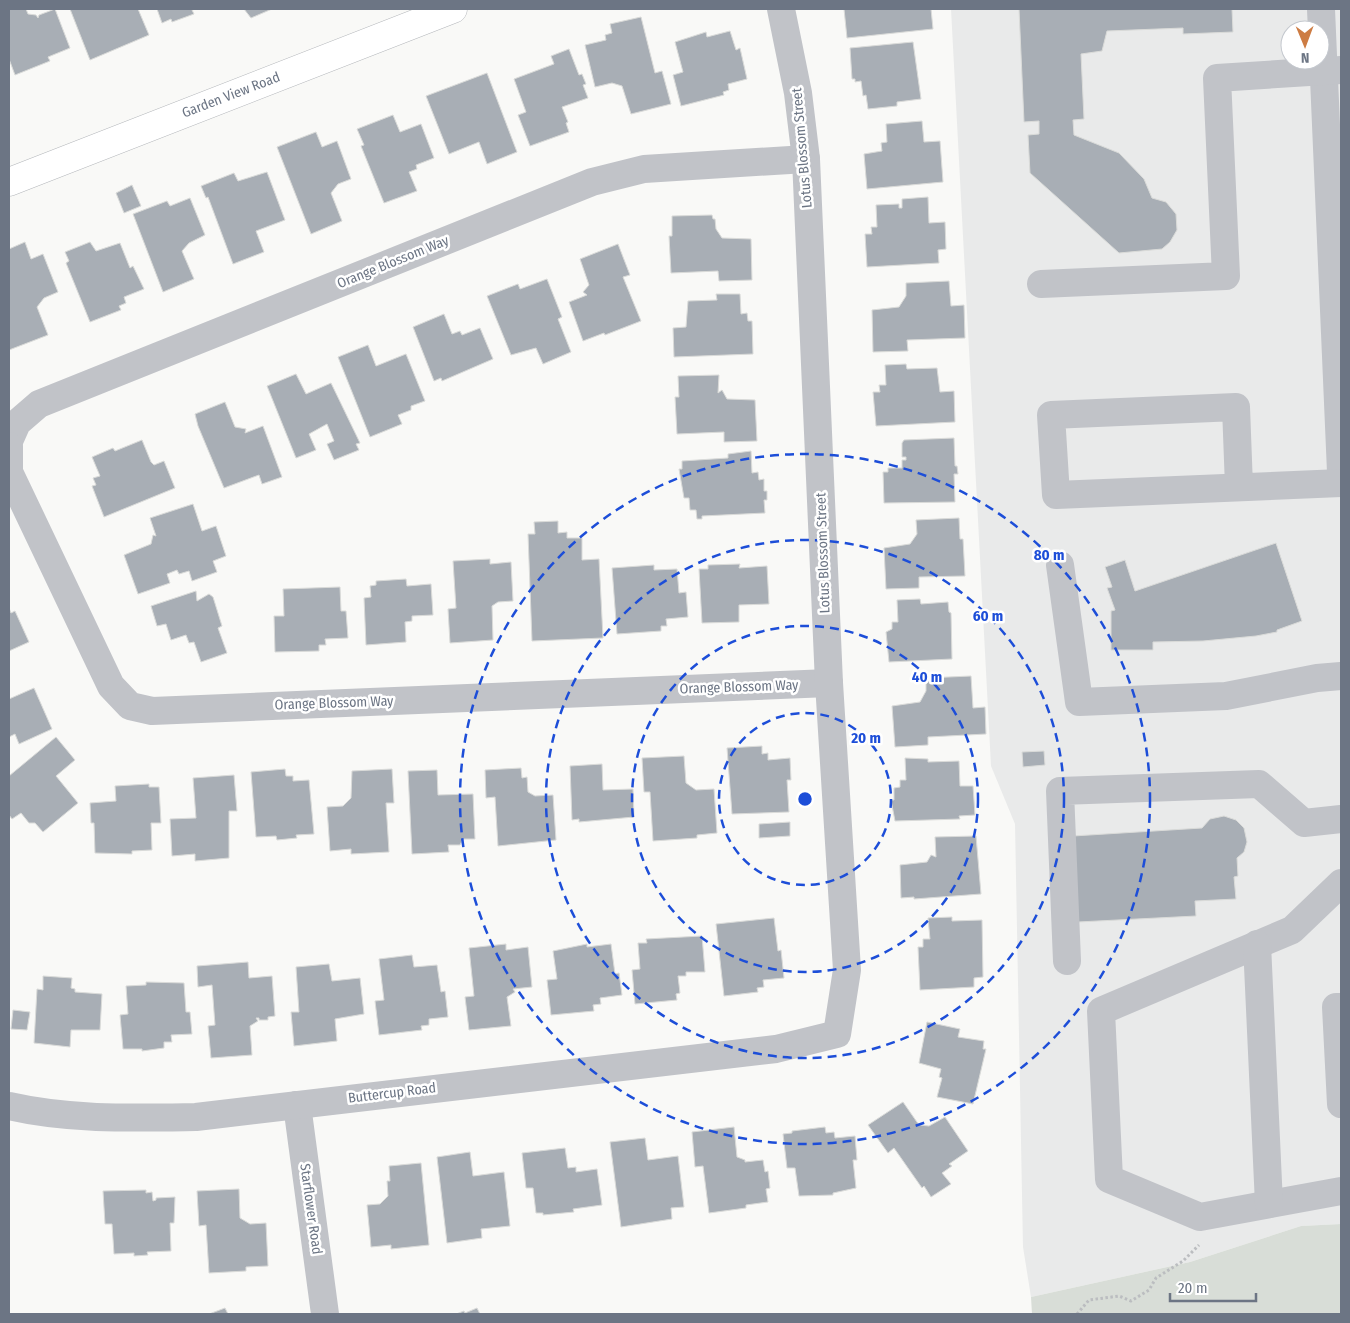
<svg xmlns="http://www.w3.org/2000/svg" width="1350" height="1323" font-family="'Fira Sans Condensed',sans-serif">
	<rect width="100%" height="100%" fill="#f9f9f7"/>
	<path fill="#e9eaea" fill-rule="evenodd" d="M951,9H1341V1224L1301,1226L1190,1262L1031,1297L1023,1247L1015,824L991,766ZM1290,30H1320V60H1290Z"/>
	<path fill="#d8ddd7" d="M1341,1224V1314H1032L1031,1297L1190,1262L1301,1226Z"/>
	<g fill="#a8aeb5" stroke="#dadbd9">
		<path d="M9,9H26L28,14L36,15L38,18L39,15L55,9L70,48L48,57L50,61L15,75L9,59Z"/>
		<path d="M70,9H138L149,35L90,60Z"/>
		<path d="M157,9H196L192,10L194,14L172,22L171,19L162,23Z"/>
		<path d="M244,9H272L251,18Z"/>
		<path d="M844,9H931L933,29L847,38Z"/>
		<path d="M1019,9H1232L1233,32L1183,34V28L1107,31L1102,51L1081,54L1084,119L1073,120L1074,135L1119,153L1144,179L1152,198L1166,202L1176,214L1177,230L1170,242L1162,249L1119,253L1030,173L1028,135L1039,134V121L1024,122Z"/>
		<path d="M641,17L655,73L662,71L671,104L631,114L622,86L612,83L595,87L585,45L606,40L605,35L612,33L610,24Z"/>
		<path d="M730,31L736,50L740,48L747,79L728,84L729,90L723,92L724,95L681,106L673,75L683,72L675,42L706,32L707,37Z"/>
		<path d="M913,42L921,99L897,102V106L868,109L866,95L863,96L861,81L855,82V79H852L850,48Z"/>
		<path d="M569,49L579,75L582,74L586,84L583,85L588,98L562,107L568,122L566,123L569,132L530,146L518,115L526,112L514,79L554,64L551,56Z"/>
		<path d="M487,73L517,152L487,164L479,142L449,154L426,96Z"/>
		<path d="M393,115L400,132L421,124L434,158L416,165L417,169L409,172L417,191L384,203L361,146L364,145L357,129Z"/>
		<path d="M922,121L924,142L940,141L943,182L867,189L864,154L882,151L881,143L887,142L886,124Z"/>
		<path d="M316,132L322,147L337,141L351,179L338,184L331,193L342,221L311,234L277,147Z"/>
		<path d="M267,172L285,220L256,231L264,252L233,264L208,197L206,198L201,186L234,173L238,181Z"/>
		<path d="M132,185L141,206L124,213L116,193Z"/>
		<path d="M928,197L929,223L945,222L946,249L938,250L939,263L867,267L865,234H872L871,227H877L876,205L899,204V208H902V199Z"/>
		<path d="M190,198L205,235L189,243L182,251L194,279L163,292L133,214L167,201L170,206Z"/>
		<path d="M712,215L713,219H715L716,229L722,238L751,239L752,280L719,281L718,271L671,273L669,236H672V216Z"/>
		<path d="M25,242L31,259L43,254L58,292L44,298L37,307L48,335L9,350V249Z"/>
		<path d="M90,242L96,251L120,243L130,268L133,266L144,289L124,297L126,303L119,306L121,310L90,322L66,263L69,261L65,252Z"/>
		<path d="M618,244L630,275L623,277L641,321L605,335L604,333L583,341L569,302L587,295L583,292L589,285L580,259Z"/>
		<path d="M547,279L562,317L558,319L571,352L543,364L536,348L511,355L487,296L518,284L520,289Z"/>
		<path d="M949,281L951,306L964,305L965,338L907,340L908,351L873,352L872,310L899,307L906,296V283Z"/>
		<path d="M716,294H740L741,314L747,313L748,321H752L753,354L674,357L673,328L686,327L688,301L717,300Z"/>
		<path d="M444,314L452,334L460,331L462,335L480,328L493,359L442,381L441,378L434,381L413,327Z"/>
		<path d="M368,345L376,366L406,354L425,401L411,406V410L398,415L402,424L370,437L338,357Z"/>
		<path d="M906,364L907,369L937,368L940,392L954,391L955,422L876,426L873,392H880L879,385H886L885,365Z"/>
		<path d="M296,374L306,394L331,383L360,443L356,444L359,450L334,460L327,444L334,441L327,424L309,434L316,450L296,458L267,386Z"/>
		<path d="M719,375L718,393L722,390L727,399L755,400L757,441L724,442V432L677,434L675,397H679L678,376Z"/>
		<path d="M225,402L235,427L246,429L245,433L263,426L282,477L262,484L259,475L224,488L198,426L195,414Z"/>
		<path d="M954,438L955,466H957L958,474H954L955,502L884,503L883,472H888V468H902V460H906V457H902V443L904,440Z"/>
		<path d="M142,440L151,462L154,465L164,461L175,488L104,517L92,486L96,485L93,478L100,476L92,457L113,448L115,451Z"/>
		<path d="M751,451L752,473L758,472L759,480L764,479V491H767V500H764L765,513L702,516V519H697L696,510H690L689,498H684L679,469H682V461L728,458V454Z"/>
		<path d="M193,504L202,531L216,526L226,556L213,561L217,572L192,581L189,571L179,574L177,570L167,574L170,583L138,594L124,555L151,544L153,535L156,536L150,518Z"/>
		<path d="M959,518L960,539H963L965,576L919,577V588L886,589L884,548L910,544L917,534L916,520Z"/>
		<path d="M558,521V533L567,532V538H582V560L599,559L603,638L532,641L528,534H535L534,522Z"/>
		<path d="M1276,543L1302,621L1277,630V632L1256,636L1203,641L1153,642V650H1111V611L1115,610L1107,588L1112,587L1105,567L1125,560L1135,591Z"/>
		<path d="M490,559V564L511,562L513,601L498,602L492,606L493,640L450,643L448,609L456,608L453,561Z"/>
		<path d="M740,564L739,568L767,566L769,604L739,605V622L702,623L699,569H708V565Z"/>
		<path d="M654,565V570L677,569L679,593L686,592L688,617L666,619L667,626H661V631L617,634L612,568Z"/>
		<path d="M406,579L407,586L431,584L433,615L412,616V621L405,622L406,642L366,645L364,598L371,597L370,586L376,585V581Z"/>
		<path d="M340,587L341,611H346L348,638L325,639L326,645H319V651L275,652L274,616H284L283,589Z"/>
		<path d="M196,591L197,601L209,594L213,597L222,626L218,628L227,653L201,662L194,642L189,643L186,635L171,640L166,624L157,626L151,606Z"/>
		<path d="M920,599L921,604L948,602L949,612L951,613L952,659L889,662L886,632L892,629V622H898L897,600Z"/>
		<path d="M9,608L11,613L15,611L29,642L9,651Z"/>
		<path d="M971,676L973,708L985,707L986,734L928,737V745L895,747L892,706L920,702L926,691V678Z"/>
		<path d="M34,688L52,729L19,744L15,734L9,737V699Z"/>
		<path d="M56,737L75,760L56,776L78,803L43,832L35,823H29L21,813L12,819L9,815V776Z"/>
		<path d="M762,746V754L768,753V760L790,758L791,780H787L789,812L732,814L727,748Z"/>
		<path d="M1044,751L1045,765L1023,767L1022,752Z"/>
		<path d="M684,756L686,783L696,790L714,789L717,833L697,835V838L653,841L650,792H644L642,758Z"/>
		<path d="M905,758L928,759V762L959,761L960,786H973L975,815L959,816L960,819L895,821L891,800H894V788L900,787V780H906Z"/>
		<path d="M602,764L603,790L633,789L634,817L579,822V819L572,820L570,766Z"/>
		<path d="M521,768L522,778L527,777L528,792L535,796L553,795L556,840L498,846L495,797L486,798L485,770Z"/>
		<path d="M285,769L286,776H293V781L309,780L314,834L296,835L297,838L277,840L276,836L256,837L251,772Z"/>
		<path d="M392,769L394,803H386L389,852L351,854V849L330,851L327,807L343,806L351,798L352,771Z"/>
		<path d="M437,770L438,795L473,794L475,839H463L460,845H448L449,852L412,854L408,771Z"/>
		<path d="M234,775L237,811H229V858L195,861V854L172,856L170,819L196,818L193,778Z"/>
		<path d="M149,784V787H159L161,823H151L152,850L132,851V854L95,853L94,823H91L90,803L116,801L115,786Z"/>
		<path d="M1224,816L1236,820L1244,828L1247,842L1244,852L1237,858L1238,876L1234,877L1236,899L1195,901L1196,916L1078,922L1073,836L1202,828L1210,819Z"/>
		<path d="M790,822V836L759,838V824Z"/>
		<path d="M976,836L981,894L914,899V897L901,898L900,865L927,862L931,855L936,857L935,837Z"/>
		<path d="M952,917V921L982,920L983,977L974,978V987L920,990L918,947H923V939H930L928,918Z"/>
		<path d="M774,918L778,951L781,950L784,978L763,980L764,987L757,988L758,992L724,996L716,924Z"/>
		<path d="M702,936L705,972H686V976H678L680,993L676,994L677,1000L635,1004L632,970L640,969L638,943H647L646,939Z"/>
		<path d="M506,944V950L528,947L532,987L513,989L515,992L507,997L511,1026L469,1030L465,997L474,996L469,948Z"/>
		<path d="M587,944V947L611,944L615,974L619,973L622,995L600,998L601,1004L593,1005L594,1011L551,1015L547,980L557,979L553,951Z"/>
		<path d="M412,955L414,967L437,965L441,992L445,991L448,1017L429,1019V1025L421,1026L422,1030L379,1035L375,1001L384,1000L379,959Z"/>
		<path d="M248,962L249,978L272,976L275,1016L268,1017V1020H259V1018H256L258,1021L250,1026L252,1055L211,1058L208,1026L215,1025L212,985L198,987L197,966Z"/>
		<path d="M329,964L332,981L360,978L364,1014L335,1019L337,1041L294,1046L291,1012H299L296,967Z"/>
		<path d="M43,976L72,978L71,988L75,989V992L102,994L100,1030H71L70,1047L34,1043L37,989L43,990Z"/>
		<path d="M146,982L184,983L186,1012H190L192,1034L171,1035L172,1042H164V1048L142,1051V1049H123L120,1015L128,1014L126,986L146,985Z"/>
		<path d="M13,1010L30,1012L27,1030L11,1029Z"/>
		<path d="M927,1022L960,1029L958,1037L984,1041L983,1049H986L973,1104L937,1097L942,1078L939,1077L941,1069L919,1063Z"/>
		<path d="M903,1102L919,1125L929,1126L945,1117L968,1151L949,1164L952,1166L942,1173L951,1184L931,1197L924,1186L922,1188L894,1148L888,1153L868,1125Z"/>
		<path d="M734,1127L737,1157L745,1160V1162L763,1160L765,1172L768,1171L770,1188L766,1189L768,1202L746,1205V1208L709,1213L703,1166L695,1167L692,1132Z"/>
		<path d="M825,1127L826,1133L834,1132L835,1138L855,1136L857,1160H853L856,1188L833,1193V1195L799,1196L795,1168H787L783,1134L792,1133V1131Z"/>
		<path d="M645,1138L648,1160L678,1156L684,1207L671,1208L672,1219L621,1227L610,1142Z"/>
		<path d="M565,1148L568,1168L576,1167V1172L597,1169L602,1205L573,1209L574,1212L543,1215V1213H536L533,1188H526L522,1153Z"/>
		<path d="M470,1152L473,1176L504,1172L510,1226L481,1229L482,1238L447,1243L437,1157Z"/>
		<path d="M421,1163L429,1245L391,1249V1245L371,1247L367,1205L380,1204L388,1196L387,1181H390L389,1166Z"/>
		<path d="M239,1189L240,1218L250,1224L266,1223L268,1266L246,1267V1271L209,1273L206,1225L199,1226L197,1191Z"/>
		<path d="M146,1190V1193L152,1192L153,1201L156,1200V1198L175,1197L174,1223H170L171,1251L147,1252L148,1255L134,1256V1253L114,1254L112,1224H105L103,1191Z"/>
		<path d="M225,1308L228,1314H209Z"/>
		<path d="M477,1308L480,1314H456L464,1311L465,1313Z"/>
	</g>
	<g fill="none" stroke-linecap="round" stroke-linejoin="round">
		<g stroke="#b3b6ba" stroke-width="29">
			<path id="major" d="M9,182L453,9"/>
		</g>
		<path stroke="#bbbdc0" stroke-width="3" stroke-dasharray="2.5 2.5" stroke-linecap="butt" d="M1077,1314L1089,1300L1119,1296L1131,1301L1149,1290L1156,1278L1183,1261L1199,1245"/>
		<g stroke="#c1c3c8" stroke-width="28">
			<path d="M1321,9L1341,472"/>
			<path d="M1041,284L1226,276L1217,78L1341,70"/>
			<path d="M9,441L17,423L39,404L592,182L644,169L806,159"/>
			<path d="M9,446V472L111,686L130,706L152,711L829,683"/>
			<path d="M1239,487L1236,407L1051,415L1056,495L1341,483"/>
			<path d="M1060,565L1079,702L1226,696L1317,678L1341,676"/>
			<path d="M1341,883L1292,930L1101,1011L1109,1179L1200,1217L1341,1191"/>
			<path d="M1257,944L1269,1204"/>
			<path d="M1067,961L1060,791L1259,784L1304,823L1341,819"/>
			<path d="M1341,1007H1336L1341,1104"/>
			<path d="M297,1105L325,1314"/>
			<path d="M9,1106C70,1120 133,1118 196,1117L776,1049L837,1034L847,970L829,683L806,159L798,93L781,9"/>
		</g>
		<use href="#major" stroke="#fff" stroke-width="28"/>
	</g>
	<g fill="none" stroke="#1d4ed8" stroke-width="2.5" stroke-dasharray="9 6">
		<circle cx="805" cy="799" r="86"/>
		<circle cx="805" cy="799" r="173"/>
		<circle cx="805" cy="799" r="259"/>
		<circle cx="805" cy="799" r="345"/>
	</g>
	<g text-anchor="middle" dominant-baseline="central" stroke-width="5" stroke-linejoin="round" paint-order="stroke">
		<g font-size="14" fill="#6c7584" stroke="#fff">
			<text transform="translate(231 95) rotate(-21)">Garden View Road</text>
			<text transform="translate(802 148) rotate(-95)">Lotus Blossom Street</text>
			<text transform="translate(393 262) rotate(-22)">Orange Blossom Way</text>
			<text transform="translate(823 553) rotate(-92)">Lotus Blossom Street</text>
			<text transform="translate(739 687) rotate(-2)">Orange Blossom Way</text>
			<text transform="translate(334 703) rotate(-2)">Orange Blossom Way</text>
			<text transform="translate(392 1093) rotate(-7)">Buttercup Road</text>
			<text transform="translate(311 1209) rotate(82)">Starflower Road</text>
		</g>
	</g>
	<circle cx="805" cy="799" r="8" fill="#1d4ed8" stroke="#fff" stroke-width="2.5"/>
	<g font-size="15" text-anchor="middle" font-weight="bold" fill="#1d4ed8" stroke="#fff" stroke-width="5" stroke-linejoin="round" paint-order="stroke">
		<text x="1049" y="560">80 m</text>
		<text x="988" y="621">60 m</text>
		<text x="927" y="682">40 m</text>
		<text x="866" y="743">20 m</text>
	</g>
	<rect width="1350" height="1323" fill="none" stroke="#6c7584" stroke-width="20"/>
	<g transform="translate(1305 45) rotate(179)"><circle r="24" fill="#ffffff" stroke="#c4c8ce"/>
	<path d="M0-4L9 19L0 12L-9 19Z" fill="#cd7c43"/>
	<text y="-8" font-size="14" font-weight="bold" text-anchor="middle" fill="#6c7584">N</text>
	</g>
	<path d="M1170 1293v8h86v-8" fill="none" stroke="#6c7584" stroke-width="2.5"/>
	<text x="1178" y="1293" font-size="15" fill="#6c7584" stroke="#ffffff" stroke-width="4" paint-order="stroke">20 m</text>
</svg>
